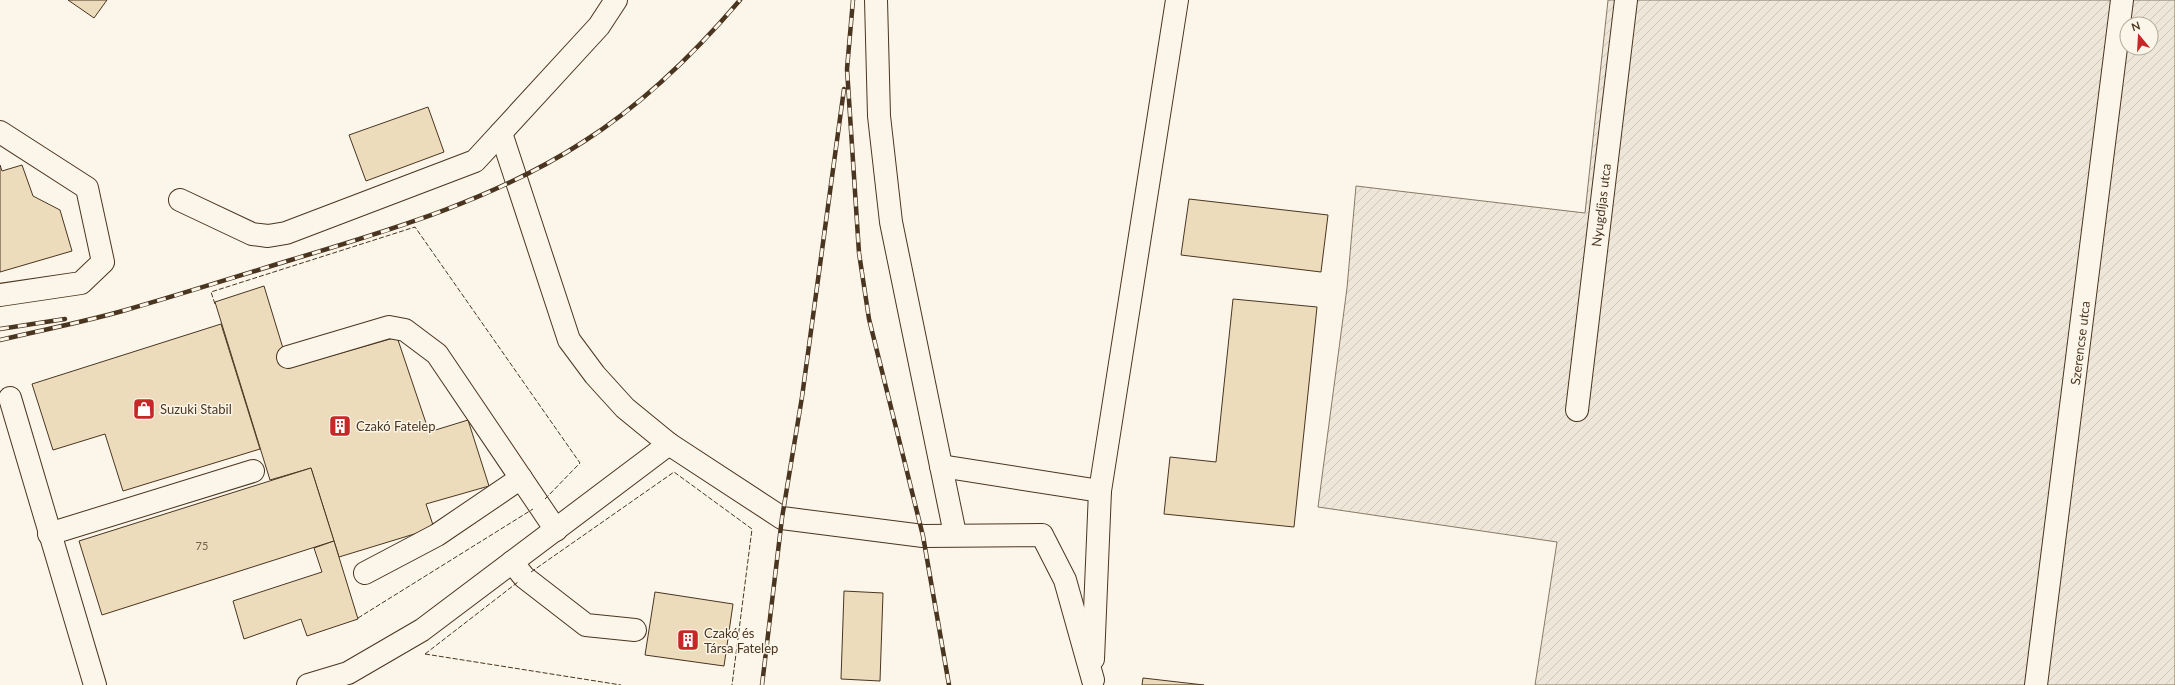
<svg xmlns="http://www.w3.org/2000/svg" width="2175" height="685" font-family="Lato,sans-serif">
	<defs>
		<pattern id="garden-furrows" width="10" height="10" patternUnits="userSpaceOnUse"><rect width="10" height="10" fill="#ede6d9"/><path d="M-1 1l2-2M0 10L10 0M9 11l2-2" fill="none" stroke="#cdc6ba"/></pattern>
	</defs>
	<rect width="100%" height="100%" fill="#fbf6e9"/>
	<path fill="url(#garden-furrows)" stroke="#887966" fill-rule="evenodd" d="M1608,0H2175V685H1535L1557,542L1318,507L1347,288L1356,186L1585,213ZM2127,24H2151V48H2127Z"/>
	<g fill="#ecdcbc" stroke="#4a3520">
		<path d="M68,0H107L94,18Z"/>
		<path d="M428,107L444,152L366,181L349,135Z"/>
		<path d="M0,165L2,171L22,165L33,196L60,210L72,251L0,272Z"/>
		<path d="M1189,199L1328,215L1321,272L1181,255Z"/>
		<path d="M264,286L289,368L397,337L429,432L468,420L489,486L426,504L434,528L339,557L311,468L270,480L215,302Z"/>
		<path d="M1233,299L1317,307L1294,527L1164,514L1170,457L1216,462Z"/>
		<path d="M221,324L260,449L123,491L105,434L53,450L32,384Z"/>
		<path d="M311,468L334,541L102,615L79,541Z"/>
		<path d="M334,541L358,619L307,636L301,619L244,639L233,601L322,572L314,548Z"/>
		<path d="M844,591L883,593L880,681L841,679Z"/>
		<path d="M655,592L733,604L724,666L645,655Z"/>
		<path d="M1143,678L1204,685H1142Z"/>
	</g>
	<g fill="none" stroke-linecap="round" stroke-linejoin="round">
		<g stroke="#4a3520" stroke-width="24">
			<g id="minor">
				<path d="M876,0L879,116L891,222L955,534"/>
				<path d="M0,132L87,188L103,262L81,283L0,295"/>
				<path d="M501,133L569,340L595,375L625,408L669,444L782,518L923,536L1042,535L1065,580L1093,680"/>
				<path d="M180,200L252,234L268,236L286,233L475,161L599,26L616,0"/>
				<path d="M288,357L389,327L405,330L437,354L556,530"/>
				<path d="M10,398L95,685"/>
				<path d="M1577,410L1626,0"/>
				<path d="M941,466L1100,491"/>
				<path d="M49,534L253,471"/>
				<path d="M512,562L524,577L586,625L635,630"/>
				<path d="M365,573L437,535L521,478"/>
				<path d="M1093,659L1100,491L1177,0"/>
				<path d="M308,685L348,673L422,630L669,444"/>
				<path d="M2036,685L2122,0"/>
			</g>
		</g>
		<use href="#minor" stroke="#fbf6e9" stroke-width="22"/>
		<g stroke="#4a3520" stroke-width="4.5">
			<g id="rail">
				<path d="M853,0L847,69L859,253L869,319L923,536L949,685"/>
				<path d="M0,329L65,319"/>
				<path d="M0,340C42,330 84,322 126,310C182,294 238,276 294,259C394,229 495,199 583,142C643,104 694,54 740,0"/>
				<path d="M762,685L782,518L802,397L844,89"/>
			</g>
		</g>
		<use href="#rail" stroke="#fbf6e9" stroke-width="3" stroke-dasharray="9" stroke-linecap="butt"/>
		<g stroke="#4a3520" stroke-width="1" stroke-dasharray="5 2" stroke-linecap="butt">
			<path d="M215,304L211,292L415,227L580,463L545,499"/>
			<path d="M531,572L674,472L752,529L732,685"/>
			<path d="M358,618L533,509"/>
			<path d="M425,654L518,582"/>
			<path d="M425,654L621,685"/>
		</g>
	</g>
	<defs>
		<g id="shop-square" transform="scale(1.15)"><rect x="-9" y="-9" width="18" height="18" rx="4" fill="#c62828" stroke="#fbf6e9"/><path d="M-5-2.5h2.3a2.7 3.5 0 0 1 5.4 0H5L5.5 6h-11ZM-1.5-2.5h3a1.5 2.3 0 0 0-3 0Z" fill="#fff"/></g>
		<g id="building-square" transform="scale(1.15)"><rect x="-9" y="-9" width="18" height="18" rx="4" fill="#c62828" stroke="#fbf6e9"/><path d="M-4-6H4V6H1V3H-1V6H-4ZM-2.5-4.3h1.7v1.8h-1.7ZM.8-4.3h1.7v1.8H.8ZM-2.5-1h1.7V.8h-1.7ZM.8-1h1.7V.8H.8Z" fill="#fff"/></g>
	</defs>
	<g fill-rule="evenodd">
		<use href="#shop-square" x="144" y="409"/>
		<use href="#building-square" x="340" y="426"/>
		<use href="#building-square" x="688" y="640"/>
	</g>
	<g text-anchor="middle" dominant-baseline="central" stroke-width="3" stroke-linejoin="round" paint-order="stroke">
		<g font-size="11" fill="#725f47">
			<text x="202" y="545">75</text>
		</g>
		<g font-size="13" fill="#4a3520" stroke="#fbf6e9">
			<text transform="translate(1601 205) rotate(-83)">Nyugdíjas utca</text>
			<text transform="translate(2080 343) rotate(-83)">Szerencse utca</text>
		</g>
		<g font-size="13" fill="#4a3520" stroke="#fbf6e9" text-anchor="start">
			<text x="160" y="409">Suzuki Stabil</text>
			<text x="356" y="426">Czakó Fatelep</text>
			<text x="704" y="633">Czakó és<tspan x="704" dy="15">Társa Fatelep</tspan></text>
		</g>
	</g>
	<g transform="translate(2139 36) rotate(342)"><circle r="19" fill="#fbf6e9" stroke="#b4a999"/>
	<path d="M0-3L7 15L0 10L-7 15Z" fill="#c62828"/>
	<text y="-6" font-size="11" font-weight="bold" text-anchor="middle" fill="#4a3520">N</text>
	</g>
</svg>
